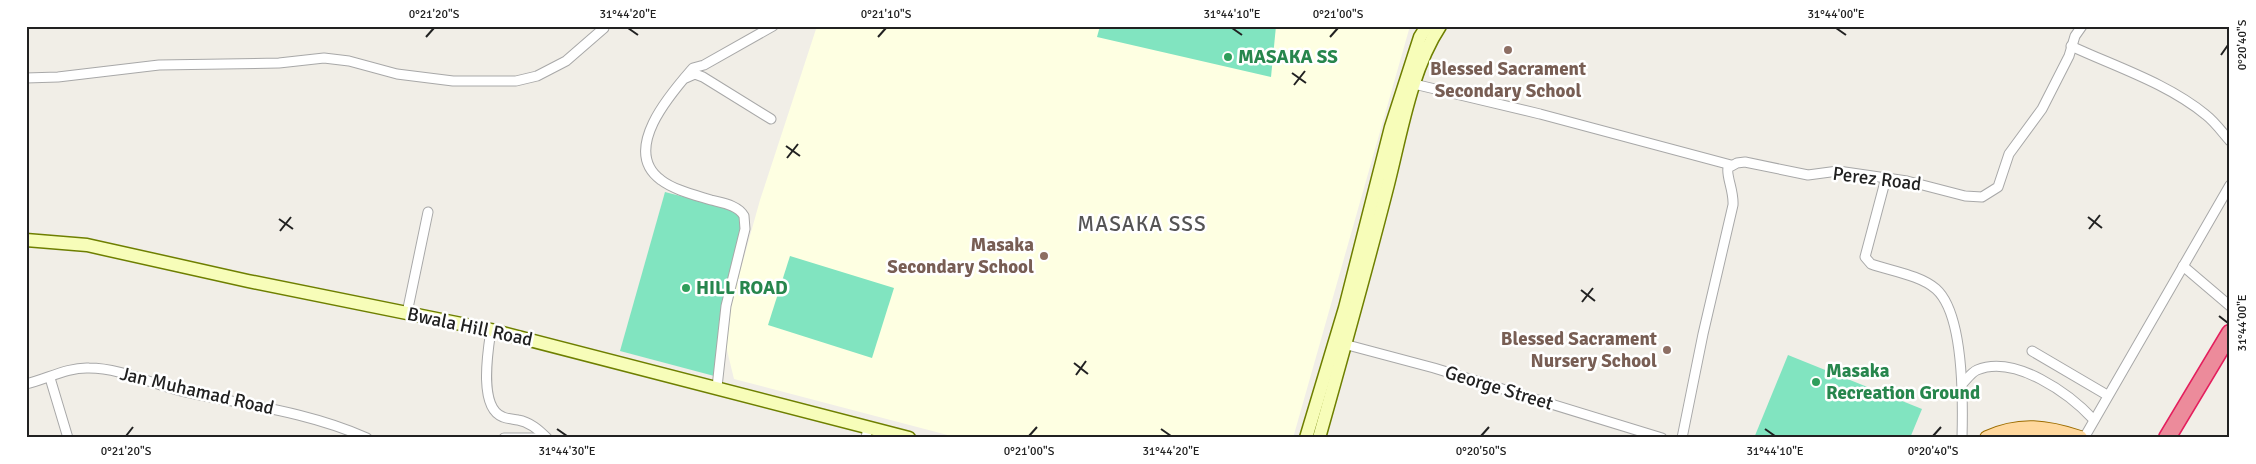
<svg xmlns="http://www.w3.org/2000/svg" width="2256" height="464" font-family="Signika,sans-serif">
	<rect width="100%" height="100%" fill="#f1eee7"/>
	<path fill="#feffe2" d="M817,26H1410L1293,438H959L734,379L725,342L729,311L760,200Z"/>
	<g fill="#81e4c0">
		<path d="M1100,26H1276L1271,77L1097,37Z"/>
		<path d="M665,192L742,212L745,225L718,377L620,351Z"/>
		<path d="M790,256L894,288L872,358L768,325Z"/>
		<path d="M1788,355L1922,409L1910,438H1754Z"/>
	</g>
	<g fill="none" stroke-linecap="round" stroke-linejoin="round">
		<g stroke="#a8a8a8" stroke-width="11">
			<g id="street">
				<path d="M2071,46C2116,67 2167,83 2206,115C2215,122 2222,132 2230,141"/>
				<path d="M26,78L58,77L159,65L279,63L324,58L349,61L397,74L453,81H516L537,76L566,61L604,28"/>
				<path d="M686,78L695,74L703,77L771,119"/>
				<path d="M1414,84L1540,114L1731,165"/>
				<path d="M1886,178L1865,257L1871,264C1891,271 1920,275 1936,289C1964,314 1963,402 1962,438"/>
				<path d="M2183,266L2230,306"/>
				<path d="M407,313L428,212"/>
				<path d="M491,330C488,350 478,408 503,417C508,419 513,419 518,420C530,422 539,430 547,438"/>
				<path d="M1340,343L1434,368L1662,438"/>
				<path d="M2032,351L2107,395"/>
				<path d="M50,378L68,438"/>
				<path d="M1963,383C1967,379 1972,372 1977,370C2015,354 2070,394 2094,420"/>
				<path d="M26,384C47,379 68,367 89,368C121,368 154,385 185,392C247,405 309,412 367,438"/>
				<path d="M717,387L726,306L745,229L744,216C738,205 722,203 711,200C695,195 674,190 661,180C620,150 672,92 693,68L704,65L773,26"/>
				<path d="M504,438H535"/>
				<path d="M866,438L868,427"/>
				<path d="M1682,438L1703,334L1733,205C1734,191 1726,176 1728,168L1737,163L1745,162L1808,175L1838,171L1907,181L1965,196L1982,197L1998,187L2009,154L2042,109L2069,56L2075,36L2082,26"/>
				<path d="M2084,438L2230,185"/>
			</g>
		</g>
		<g stroke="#6e7f00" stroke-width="15">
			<g id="secondary">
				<path d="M26,240L87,245L248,281L491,330L909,438"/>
				<path d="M1306,438L1345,308L1391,127L1420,37L1427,26"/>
				<path d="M1319,438C1342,356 1365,274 1386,192C1400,139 1410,71 1440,26"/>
			</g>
		</g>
		<g stroke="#9d6d00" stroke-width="16">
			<path id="primary" d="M1987,438C2020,423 2047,427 2080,438"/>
		</g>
		<g stroke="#e41f5d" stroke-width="19">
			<path id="highway" d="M2167,438L2230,333"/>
		</g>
		<use href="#street" stroke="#fff" stroke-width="9"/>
		<use href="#secondary" stroke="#f7fdb9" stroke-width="12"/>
		<use href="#primary" stroke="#ffd89e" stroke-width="14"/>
		<use href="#highway" stroke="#ec8b9b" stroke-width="16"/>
	</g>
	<path fill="none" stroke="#212121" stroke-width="2" d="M628,28L638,35M1232,28L1242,35M1836,28L1846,35M426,37L434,28M878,37L886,28M1330,37L1338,28M2221,55L2228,45M1292,73L1306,83M1294,85L1305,71M786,146L800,156M787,158L798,144M2088,217L2102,228M279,219L293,229M2089,229L2100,215M280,231L291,217M1581,290L1595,301M1582,302L1593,288M2219,316L2228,323M1074,363L1088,374M1076,375L1086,361M557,429L567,436M1161,429L1171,436M1765,429L1775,436M126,436L133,427M1029,436L1037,427M1481,436L1489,427M1933,436L1941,427"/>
	<g fill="#8d6e63" stroke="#fff" stroke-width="2">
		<circle cx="1508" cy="50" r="5"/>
		<circle cx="1044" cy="256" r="5"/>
		<circle cx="1667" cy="350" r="5"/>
	</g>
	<g fill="#2e9e5b" stroke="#fff" stroke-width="2">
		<circle cx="1228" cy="57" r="5"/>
		<circle cx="686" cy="288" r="5"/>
		<circle cx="1816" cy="382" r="5"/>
	</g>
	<g text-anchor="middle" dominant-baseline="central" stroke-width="5" stroke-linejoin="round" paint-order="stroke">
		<g font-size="19" font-weight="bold" fill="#27864d" stroke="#fff" text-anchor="start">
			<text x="1238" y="57">MASAKA SS</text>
			<text x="696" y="288">HILL ROAD</text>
			<text x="1826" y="371">Masaka<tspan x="1826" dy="22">Recreation Ground</tspan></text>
		</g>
		<g font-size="19" font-weight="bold" fill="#785e54" stroke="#fff" text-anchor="end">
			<text x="1508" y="69" text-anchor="middle">Blessed Sacrament<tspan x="1508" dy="22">Secondary School</tspan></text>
			<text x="1034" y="245">Masaka<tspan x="1034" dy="22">Secondary School</tspan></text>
			<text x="1657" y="339">Blessed Sacrament<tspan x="1657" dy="22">Nursery School</tspan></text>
		</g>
		<g font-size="19" fill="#212121" stroke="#fff">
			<text transform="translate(1877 179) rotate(7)">Perez Road</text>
			<text transform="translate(470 327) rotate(12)">Bwala Hill Road</text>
			<text transform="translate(1499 388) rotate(17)">George Street</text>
			<text transform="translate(197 391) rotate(13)">Jan Muhamad Road</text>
		</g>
		<g font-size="21" letter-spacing="1" fill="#545454" stroke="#fff">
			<text x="1142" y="224">MASAKA SSS</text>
		</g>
	</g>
	<rect width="2256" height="464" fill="none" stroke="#ffffff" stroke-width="55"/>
	<rect x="28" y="28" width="2200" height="408" fill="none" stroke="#212121" stroke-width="2"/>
	<g font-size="12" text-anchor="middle" fill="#212121">
		<text x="434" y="18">0°21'20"S</text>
		<text x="628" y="18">31°44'20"E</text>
		<text x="886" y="18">0°21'10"S</text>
		<text x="1232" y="18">31°44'10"E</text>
		<text x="1338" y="18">0°21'00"S</text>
		<text x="1836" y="18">31°44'00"E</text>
		<text transform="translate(2242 45) rotate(-90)" y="4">0°20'40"S</text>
		<text transform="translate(2242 323) rotate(-90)" y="4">31°44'00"E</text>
		<text x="126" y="455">0°21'20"S</text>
		<text x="567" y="455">31°44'30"E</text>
		<text x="1029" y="455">0°21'00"S</text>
		<text x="1171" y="455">31°44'20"E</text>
		<text x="1481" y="455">0°20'50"S</text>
		<text x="1775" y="455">31°44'10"E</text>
		<text x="1933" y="455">0°20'40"S</text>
	</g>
</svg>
